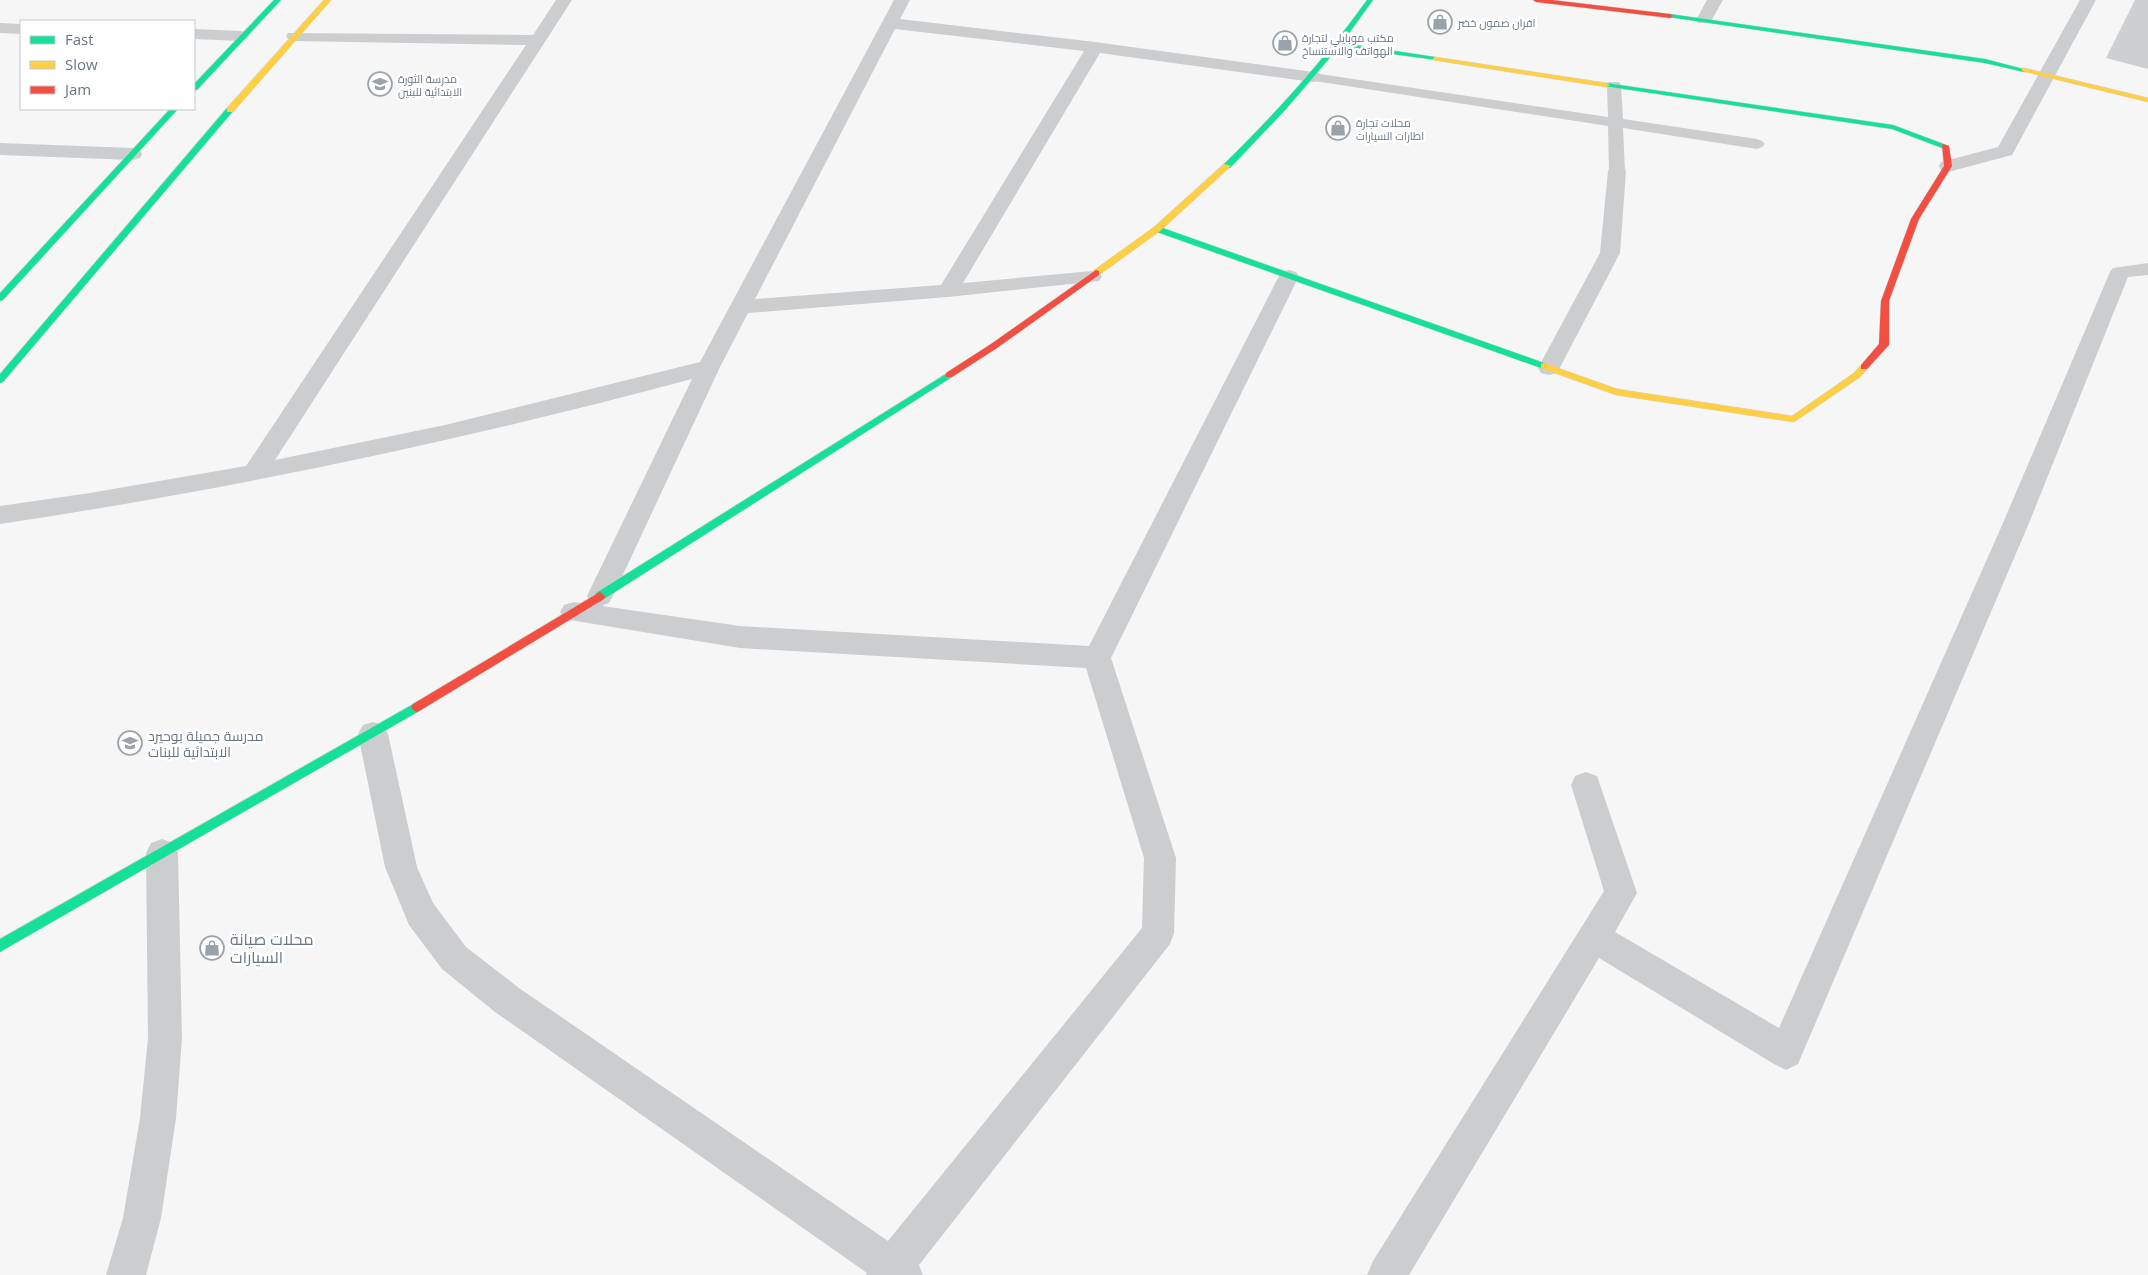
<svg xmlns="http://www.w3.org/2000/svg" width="2148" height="1275" font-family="'Open Sans',Cairo,sans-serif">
	<rect width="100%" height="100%" fill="#f6f6f6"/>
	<path fill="#cdcfd0" d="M2135,0H2148V69L2106,58Z"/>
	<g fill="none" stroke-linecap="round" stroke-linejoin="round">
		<g stroke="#d2d3d4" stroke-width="1">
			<g id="fast">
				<path d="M274,0H281L197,90H194V84Z"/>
				<path d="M1367,0H1373L1342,43L1435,57L1437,58V60L1339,47L1287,108L1230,168H1224V164C1276,113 1324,60 1367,0Z"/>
				<path d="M1670,14L1985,59L2027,70L2024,72L1985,63L1668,17L1667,16Z"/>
				<path d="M1606,83L1893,125L1949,146L1942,148L1892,129L1604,86L1602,85Z"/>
				<path d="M227,108L234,110L3,382L0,383V374Z"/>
				<path d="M170,109H178L3,300L0,301V293Z"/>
				<path d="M1154,227H1160L1547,364L1549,366L1544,369L1541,368L1154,231Z"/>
				<path d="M949,372L954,375L952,377L604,599H596L595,596L596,593Z"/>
				<path d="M417,702L421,704L423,707L421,710L0,952V939Z"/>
			</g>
		</g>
		<g stroke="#d2d3d4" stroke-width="1">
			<g id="slow">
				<path d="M324,0H331L233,112H227V108Z"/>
				<path d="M1435,57L1606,83L1610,85L1606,87L1433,60V58Z"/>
				<path d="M2024,68L2148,98V102L2022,71V69Z"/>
				<path d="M1224,164L1231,166L1160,231L1099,275H1093V271L1154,227Z"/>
				<path d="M1544,363L1617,389L1792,416L1854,373L1861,365L1864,364L1869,367L1860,377L1794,422L1616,395L1541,368V364Z"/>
			</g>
		</g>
		<g stroke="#d2d3d4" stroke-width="1">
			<g id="jam">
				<path d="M1533,0H1552L1670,14L1673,16L1670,18L1536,2Z"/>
				<path d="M1942,144L1949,146L1952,166L1919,219L1889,301V345L1867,369H1861V365L1879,344L1881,301L1911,219L1944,166Z"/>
				<path d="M1096,270L1099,271V275L997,348L952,377H946V373L991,344Z"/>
				<path d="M600,592L605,596L604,599L421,710L417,712L413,710L411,707L413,704Z"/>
			</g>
		</g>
		<path fill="#cccdcf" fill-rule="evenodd" d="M1313,73L1608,117L1607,85L1609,82H1619L1621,85L1623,119L1757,139L1762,141L1765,144L1762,147L1757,149L1623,128L1625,171L1622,174H1612L1609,171L1608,126L1308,80L1306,77L1308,74Z"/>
		<g fill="#cccdcf" fill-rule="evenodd">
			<path d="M556,0H572L275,460L445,425L700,362L894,0H910L900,19L1095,42L1313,72L1319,73L1322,77L1319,81L1313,82L1100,53L963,283L1092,271L1099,273L1102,277L1099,281L948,297L748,313L720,367L613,596L609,603L602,606L740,626L1089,646L1279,276L1282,272L1289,270L1296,272L1299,276L1111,658L1176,858L1174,933L1170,944L919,1265L923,1275H866L867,1273L495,1012L442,969L409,925L385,867L358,734L363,725L373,722L383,725L388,734L417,867L433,903L466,947L519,988L888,1241L1142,928L1144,858L1086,668L740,648L564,619L560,612L564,605L574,602L595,605L591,603L587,596L692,379C464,440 234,489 0,524V506L90,493L246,466L526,45L294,41L288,39L286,36L288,33L533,35ZM895,29L1084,51L941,285L755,299Z"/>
			<path d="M1707,0H1723L1710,23H1698L1696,20Z"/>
			<path d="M2080,0H2096L2012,155L1948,172L1941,170L1939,166L1941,162L1998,147Z"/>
			<path d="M0,23L21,24V34L0,33Z"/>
			<path d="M194,29L241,31L247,33L249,36L247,39L241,41L194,39Z"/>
			<path d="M0,143L133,148L140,150L142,154L140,158L133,160L0,155Z"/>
			<path d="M1617,165L1624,167L1626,171L1620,253L1557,373L1549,375L1541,373L1538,368L1600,253L1608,171L1610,167Z"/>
			<path d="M2148,263V275L2128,277L2029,523L1798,1064L1786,1070L1774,1064L1599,958L1409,1275H1367L1373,1261L1604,891L1571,785L1575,776L1586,772L1597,776L1637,893L1615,932L1779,1028L2003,523L2110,272L2113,268Z"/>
			<path d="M162,839L173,843L178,853L182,1038L176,1118L161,1218L146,1275H106L123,1218L140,1118L148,1038L146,853L151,843Z"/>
		</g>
		<use href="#fast" fill="#16e098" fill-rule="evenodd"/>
		<use href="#slow" fill="#ffcf43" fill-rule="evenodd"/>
		<use href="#jam" fill="#f24e42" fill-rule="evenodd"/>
	</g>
	<defs>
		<g id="shop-ring" transform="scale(1.25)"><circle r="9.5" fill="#fff" stroke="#9aa2ab" stroke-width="1.5"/><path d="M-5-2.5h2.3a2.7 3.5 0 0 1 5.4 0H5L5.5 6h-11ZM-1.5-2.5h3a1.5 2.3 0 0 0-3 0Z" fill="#9aa2ab"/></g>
		<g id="school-ring" transform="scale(1.25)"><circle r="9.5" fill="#fff" stroke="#9aa2ab" stroke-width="1.5"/><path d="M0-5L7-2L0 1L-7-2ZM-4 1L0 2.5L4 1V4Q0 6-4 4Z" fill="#9aa2ab"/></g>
	</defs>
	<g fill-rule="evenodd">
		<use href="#shop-ring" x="1440" y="22"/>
		<use href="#shop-ring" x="1285" y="43"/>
		<use href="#school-ring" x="380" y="84"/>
		<use href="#shop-ring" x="1338" y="128"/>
		<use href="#school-ring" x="130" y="743"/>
		<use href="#shop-ring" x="212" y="948"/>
	</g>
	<g text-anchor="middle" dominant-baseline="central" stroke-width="5" stroke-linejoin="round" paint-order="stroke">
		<g font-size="11" fill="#687583" stroke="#fff" text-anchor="start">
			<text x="1458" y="22">افران صمون خضر</text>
			<text x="1302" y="37">مكتب موبايلي لتجارة<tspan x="1302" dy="13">الهواتف والاستنساخ</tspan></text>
			<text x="398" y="78">مدرسة الثورة<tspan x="398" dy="13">الابتدائية للبنين</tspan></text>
			<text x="1356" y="122">محلات تجارة<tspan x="1356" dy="13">اطارات السيارات</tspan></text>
		</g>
		<g font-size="14" fill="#687583" stroke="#fff" text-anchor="start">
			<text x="148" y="735">مدرسة جميلة بوحيرد<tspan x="148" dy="16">الابتدائية للبنات</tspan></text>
		</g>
		<g font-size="16" fill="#687583" stroke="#fff" text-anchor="start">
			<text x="230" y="939">محلات صيانة<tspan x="230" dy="18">السيارات</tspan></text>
		</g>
	</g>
	<rect x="20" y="20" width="175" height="90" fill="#ffffff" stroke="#c3c8cd"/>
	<rect x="30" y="36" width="25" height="8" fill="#16e098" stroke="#c3c8cd"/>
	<text x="65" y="45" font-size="15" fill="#687583">Fast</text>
	<rect x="30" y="61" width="25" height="8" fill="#ffcf43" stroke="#c3c8cd"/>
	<text x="65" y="70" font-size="15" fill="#687583">Slow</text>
	<rect x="30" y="86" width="25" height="8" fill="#f24e42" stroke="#c3c8cd"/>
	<text x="65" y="95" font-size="15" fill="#687583">Jam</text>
</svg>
